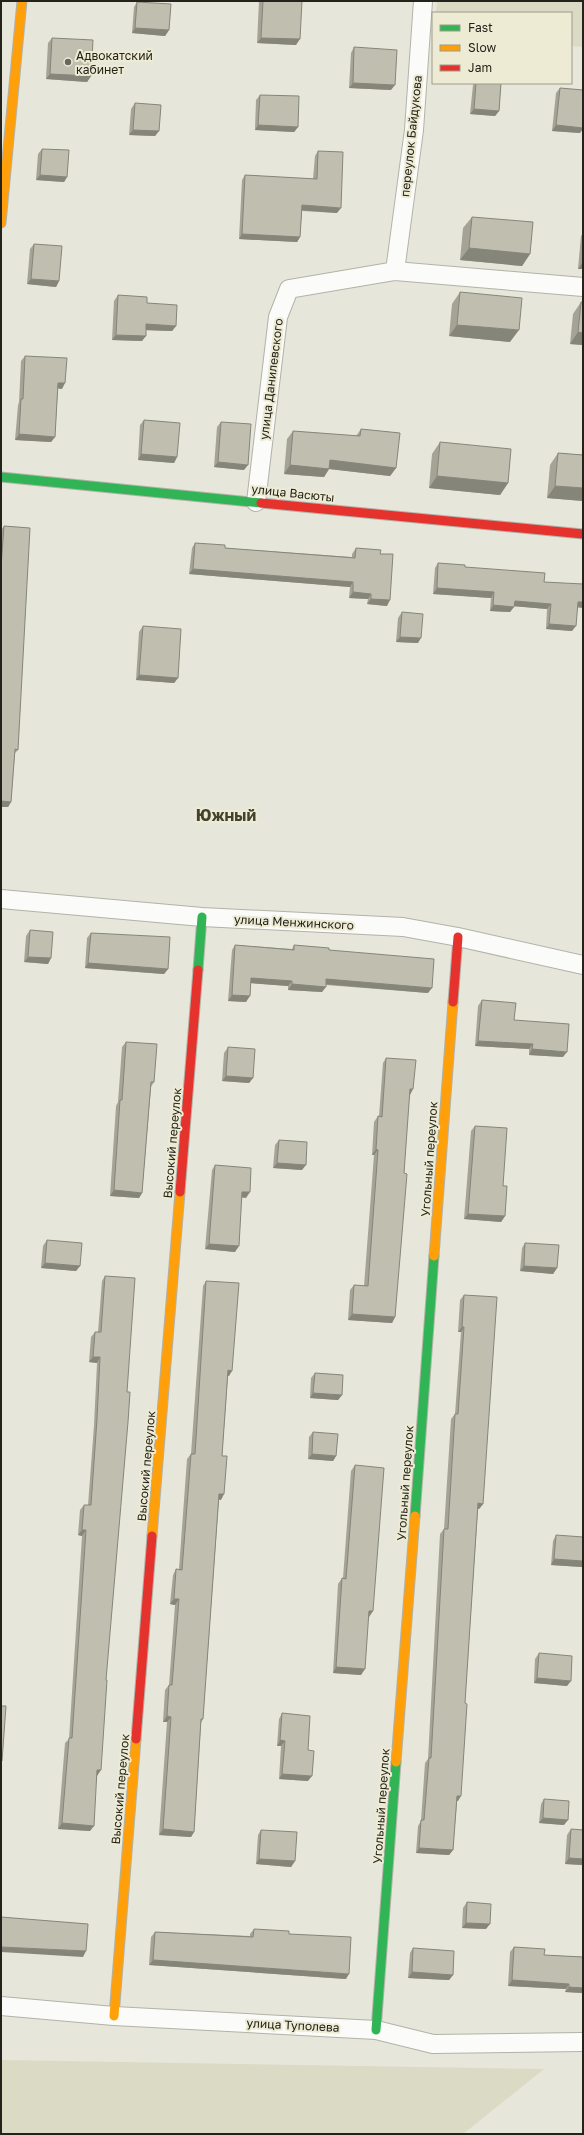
<svg xmlns="http://www.w3.org/2000/svg" width="584" height="2135" font-family="'Golos Text',sans-serif">
	<rect width="100%" height="100%" fill="#e7e6da"/>
	<g fill="#dbdac4">
		<path d="M437,1H583V47L571,46V13H436Z"/>
		<path d="M1,2060L544,2069L463,2134H1Z"/>
	</g>
	<g fill="none" stroke-linecap="round" stroke-linejoin="round">
		<g stroke="#b3b2a8" stroke-width="20">
			<g id="street">
				<path d="M395,271L414,130L423,1"/>
				<path d="M256,502L278,317L289,289L395,271L583,287"/>
				<path d="M1,899L202,917L403,927L458,937L583,965"/>
				<path d="M1,2006L114,2016L376,2030L433,2044L583,2042"/>
			</g>
		</g>
		<g stroke="#b3b2a8" stroke-width="11">
			<g id="fast">
				<path d="M1,477L261,503"/>
				<path d="M198,970L202,917"/>
				<path d="M415,1516L434,1256"/>
				<path d="M376,2030L396,1762"/>
			</g>
		</g>
		<g stroke="#b3b2a8" stroke-width="11">
			<g id="slow">
				<path d="M1,223L22,1"/>
				<path d="M434,1256L453,1002"/>
				<path d="M152,1536L180,1192"/>
				<path d="M396,1762L415,1516"/>
				<path d="M114,2016L136,1739"/>
			</g>
		</g>
		<g stroke="#b3b2a8" stroke-width="11">
			<g id="jam">
				<path d="M261,503L583,534"/>
				<path d="M453,1002L458,937"/>
				<path d="M180,1192L198,970"/>
				<path d="M136,1739L152,1536"/>
			</g>
		</g>
		<use href="#street" stroke="#fbfbf9" stroke-width="18"/>
		<use href="#fast" stroke="#30b455" stroke-width="9"/>
		<use href="#slow" stroke="#ff9f0a" stroke-width="9"/>
		<use href="#jam" stroke="#e5322d" stroke-width="9"/>
	</g>
	<g fill="#a4a396">
		<path d="M259,1H302L296,45L257,43Z"/>
		<path d="M137,2L169,30L165,36L132,33L134,7Z"/>
		<path d="M52,38L91,76L87,82L46,79L48,43Z"/>
		<path d="M354,47L391,90L349,88L351,53Z"/>
		<path d="M474,83H501L499,111L495,116L470,114L473,85Z"/>
		<path d="M560,88L580,133L552,131L556,93Z"/>
		<path d="M260,95L298,127L294,132L255,130L256,100Z"/>
		<path d="M135,103L159,131L155,136L129,135L131,109Z"/>
		<path d="M42,149L67,177L64,182L36,180L38,154Z"/>
		<path d="M318,151L337,213L302,211L300,237L297,242L239,239L242,180L245,175L313,179L315,156Z"/>
		<path d="M472,217L530,254L522,266L460,260L463,228Z"/>
		<path d="M583,233V269H578L581,236Z"/>
		<path d="M34,244L59,281L56,287L27,284L30,249Z"/>
		<path d="M460,292L510,342L449,336L452,304Z"/>
		<path d="M118,295L147,303L176,326L172,331L146,330L142,341L112,340L114,301Z"/>
		<path d="M581,302H583V345L570,344L573,314Z"/>
		<path d="M25,356L62,389L58,388L55,437L51,442L15,440L18,405L19,402L21,361Z"/>
		<path d="M144,420L177,457L174,463L138,460L140,425Z"/>
		<path d="M221,422L244,470L214,467L217,427Z"/>
		<path d="M361,429L396,468L390,476L329,469L324,477L284,474L287,439L293,431L356,436Z"/>
		<path d="M440,442L508,483L500,495L429,488L432,454Z"/>
		<path d="M558,453L583,455V501L547,498L550,465Z"/>
		<path d="M4,526L18,750L15,753L11,802L8,807H1V530Z"/>
		<path d="M195,543L225,548L352,557V554L356,548L380,554L387,606L367,604L368,599L349,598L350,587L189,574L192,548Z"/>
		<path d="M438,563L544,582L577,607L572,631L546,629L547,609L514,606L510,612L490,611L491,598L433,594L435,568Z"/>
		<path d="M402,612L418,643L396,642L398,618Z"/>
		<path d="M143,626L178,678L174,683L136,680L139,632Z"/>
		<path d="M30,930L51,958L48,964L24,962L26,936Z"/>
		<path d="M91,933L168,969L164,974L85,968L87,938Z"/>
		<path d="M235,945L292,949L294,945L329,950L428,993L326,985L322,992L288,990V986L251,983L246,1002L228,1001L232,950Z"/>
		<path d="M482,1000L514,1020L563,1057L529,1055V1049L475,1046L478,1006Z"/>
		<path d="M126,1042L154,1082L151,1087L142,1193L139,1198L110,1196L116,1106L118,1102L122,1047Z"/>
		<path d="M228,1047L253,1078L249,1083L222,1081L224,1053Z"/>
		<path d="M386,1058L410,1095L409,1094L404,1173L395,1317L392,1323L348,1320L350,1290L354,1285L364,1286L374,1155H372L374,1122L378,1116H379L383,1063Z"/>
		<path d="M475,1126L503,1186L505,1216L501,1222L464,1219L471,1131Z"/>
		<path d="M279,1140L302,1170L273,1168L275,1145Z"/>
		<path d="M215,1165L246,1198L242,1197L235,1252L205,1249L212,1170Z"/>
		<path d="M47,1240L80,1266L76,1271L41,1268L43,1246Z"/>
		<path d="M525,1243L557,1268L553,1274L520,1271L522,1248Z"/>
		<path d="M105,1276L97,1776L90,1831L58,1829L65,1743L69,1739L82,1536L78,1535L80,1510L84,1505H88L94,1425L97,1363L89,1362L91,1337L95,1332H98L102,1281Z"/>
		<path d="M206,1281L229,1376H228L222,1456L221,1500L219,1499L203,1719L201,1723L194,1832L191,1837L159,1835L167,1722H163L165,1690L169,1685L175,1605L170,1604L173,1575L176,1569H179L187,1459L191,1454L203,1286Z"/>
		<path d="M464,1295L483,1504L479,1509H478L458,1801H457L453,1850L449,1855L416,1853L418,1826L421,1821L425,1763L428,1759L440,1534L444,1529L451,1419L455,1414L461,1332H458L460,1300Z"/>
		<path d="M315,1373L342,1395L338,1400L310,1398L311,1378Z"/>
		<path d="M313,1432L336,1456L333,1461L308,1459L309,1437Z"/>
		<path d="M355,1465L373,1611L368,1617L361,1675L333,1673L338,1584L342,1578H343L351,1471Z"/>
		<path d="M556,1535L582,1567L551,1565L553,1541Z"/>
		<path d="M539,1653L567,1686L534,1683L535,1659Z"/>
		<path d="M282,1713L308,1781L279,1779L281,1746H277L279,1719Z"/>
		<path d="M544,1799L564,1825L539,1823L541,1804Z"/>
		<path d="M571,1829L583,1830V1865L565,1864L567,1835Z"/>
		<path d="M261,1830L295,1861L291,1867L256,1864L258,1835Z"/>
		<path d="M467,1902L486,1929L462,1928L463,1908Z"/>
		<path d="M254,1929L289,1934L346,1979L149,1965L151,1937L155,1932L250,1936V1934Z"/>
		<path d="M514,1947L544,1955L583,1957V1993L565,1992L566,1989L508,1986L510,1952Z"/>
		<path d="M413,1948L453,1975L449,1980L408,1978L410,1953Z"/>
	</g>
	<g fill="#86857a">
		<path d="M135,28L169,30L165,36L132,33Z"/>
		<path d="M261,38L300,39L296,45L257,43Z"/>
		<path d="M50,74L91,76L87,82L46,79Z"/>
		<path d="M353,83L395,85L391,90L349,88Z"/>
		<path d="M474,109L499,111L495,116L470,114Z"/>
		<path d="M258,125L298,127L294,132L255,130Z"/>
		<path d="M556,125L583,128V129L580,133L552,131Z"/>
		<path d="M133,130L159,131L155,136L129,135Z"/>
		<path d="M40,175L67,177L64,182L36,180Z"/>
		<path d="M302,205L341,208L337,213L298,210Z"/>
		<path d="M242,234L300,237L297,242L239,239Z"/>
		<path d="M469,248L530,254L522,266L460,260Z"/>
		<path d="M583,262V269H578Z"/>
		<path d="M31,279L59,281L56,287L27,284Z"/>
		<path d="M146,324L176,326L172,331L142,330Z"/>
		<path d="M457,325L519,330L510,342L449,336Z"/>
		<path d="M578,332L583,333V345L570,344Z"/>
		<path d="M116,335L146,336L142,341L112,340Z"/>
		<path d="M58,383H65L62,389L55,388Z"/>
		<path d="M19,434L55,437L51,442L15,440Z"/>
		<path d="M141,454L177,457L174,463L138,460Z"/>
		<path d="M330,460L396,468L390,476L329,469L324,477L284,474L290,465Z"/>
		<path d="M218,462L248,465L244,470L214,467Z"/>
		<path d="M437,476L508,483L500,495L429,488Z"/>
		<path d="M555,486L583,488V501L547,498Z"/>
		<path d="M193,569L353,582L350,587L189,574Z"/>
		<path d="M437,588L494,592L491,598L433,594Z"/>
		<path d="M353,592L371,594L368,599L349,598Z"/>
		<path d="M371,599L390,600L387,606L367,604Z"/>
		<path d="M515,601L551,604L547,609L511,606Z"/>
		<path d="M578,602H583V608L574,607Z"/>
		<path d="M493,605L514,607L510,612L490,611Z"/>
		<path d="M549,624L576,626L572,631L546,629Z"/>
		<path d="M400,637L421,638L418,643L396,642Z"/>
		<path d="M139,675L178,678L174,683L136,680Z"/>
		<path d="M1,801L11,802L8,807H1Z"/>
		<path d="M28,957L51,958L48,964L24,962Z"/>
		<path d="M88,963L168,969L164,974L85,968Z"/>
		<path d="M251,978L292,981L288,986L248,983Z"/>
		<path d="M326,979L432,988L428,993L323,984Z"/>
		<path d="M292,984L326,987L322,992L288,990Z"/>
		<path d="M232,995L250,996L246,1002L228,1001Z"/>
		<path d="M478,1041L533,1044L529,1049L475,1046Z"/>
		<path d="M532,1049L567,1052L563,1057L529,1055Z"/>
		<path d="M226,1076L253,1078L249,1083L222,1081Z"/>
		<path d="M410,1089H413L410,1095L406,1094Z"/>
		<path d="M376,1149L378,1150L374,1155H372Z"/>
		<path d="M277,1163L306,1165L302,1170L273,1168Z"/>
		<path d="M114,1190L142,1193L139,1198L110,1196Z"/>
		<path d="M242,1192H250L246,1198L239,1197Z"/>
		<path d="M468,1214L505,1216L501,1222L464,1219Z"/>
		<path d="M209,1244L239,1246L235,1252L205,1249Z"/>
		<path d="M45,1263L80,1266L76,1271L41,1268Z"/>
		<path d="M524,1266L557,1268L553,1274L520,1271Z"/>
		<path d="M352,1314L395,1317L392,1323L348,1320Z"/>
		<path d="M462,1327H464L461,1332H458Z"/>
		<path d="M93,1357H100L97,1363L89,1362Z"/>
		<path d="M228,1370L232,1371L229,1376H225Z"/>
		<path d="M313,1393L342,1395L338,1400L310,1398Z"/>
		<path d="M312,1454L336,1456L333,1461L308,1459Z"/>
		<path d="M219,1494H224L221,1500L216,1499Z"/>
		<path d="M478,1503L483,1504L479,1509H474Z"/>
		<path d="M82,1530H86L82,1536L78,1535Z"/>
		<path d="M554,1559L583,1561V1565L582,1567L551,1565Z"/>
		<path d="M174,1599H179L175,1605L170,1604Z"/>
		<path d="M369,1611H373L369,1617L365,1616Z"/>
		<path d="M336,1667L365,1669L361,1675L333,1673Z"/>
		<path d="M537,1678L571,1681L567,1686L534,1683Z"/>
		<path d="M167,1716L171,1717L167,1722H163Z"/>
		<path d="M280,1740L285,1741L281,1746H277Z"/>
		<path d="M97,1770H101L97,1776Z"/>
		<path d="M282,1774L312,1776L308,1781L279,1779Z"/>
		<path d="M457,1796H461L458,1801H453Z"/>
		<path d="M543,1818L568,1820L564,1825L539,1823Z"/>
		<path d="M62,1823L94,1826L90,1831L58,1829Z"/>
		<path d="M163,1829L194,1832L191,1837L159,1835Z"/>
		<path d="M419,1848L453,1850L449,1855L416,1853Z"/>
		<path d="M569,1858L583,1859V1865L565,1864Z"/>
		<path d="M259,1859L295,1861L291,1867L256,1864Z"/>
		<path d="M466,1923L490,1924L486,1929L462,1928Z"/>
		<path d="M1,1947L86,1951L83,1957L1,1952Z"/>
		<path d="M153,1960L349,1974L346,1979L149,1965Z"/>
		<path d="M412,1972L453,1975L449,1980L408,1978Z"/>
		<path d="M512,1980L569,1984L566,1989L508,1986Z"/>
		<path d="M569,1987L583,1988V1993L565,1992Z"/>
	</g>
	<g fill="#bfbeaf" stroke="#86857a">
		<path d="M263,1H302L300,39L261,38Z"/>
		<path d="M137,2L171,4L169,30L135,28Z"/>
		<path d="M52,38L93,40L91,76L50,74Z"/>
		<path d="M354,47L397,50L395,85L353,83Z"/>
		<path d="M476,83H501L499,111L474,109Z"/>
		<path d="M560,88L583,90V128L556,125Z"/>
		<path d="M260,95L299,96L298,127L258,125Z"/>
		<path d="M135,103L161,105L159,131L133,130Z"/>
		<path d="M42,149L69,150L67,177L40,175Z"/>
		<path d="M318,151L343,152L341,208L302,205L300,237L242,234L245,175L317,179Z"/>
		<path d="M472,217L533,222L530,254L469,248Z"/>
		<path d="M34,244L62,246L59,281L31,279Z"/>
		<path d="M460,292L522,298L519,330L457,325Z"/>
		<path d="M118,295L147,297V303L177,305L176,326L146,324V336L116,335Z"/>
		<path d="M581,302H583V333L578,332Z"/>
		<path d="M25,356L67,358L65,383H58L55,437L19,434L21,399H23Z"/>
		<path d="M144,420L180,423L177,457L141,454Z"/>
		<path d="M221,422L251,424L248,465L218,462Z"/>
		<path d="M361,429L400,433L396,468L330,460L329,469L290,465L293,431L360,436Z"/>
		<path d="M440,442L511,449L508,483L437,476Z"/>
		<path d="M558,453L583,455V488L555,486Z"/>
		<path d="M4,526L30,528L18,750L15,749L11,802L1,801V567Z"/>
		<path d="M195,543L225,545V548L355,558L356,548L381,550L380,554H393L390,600L371,599V594L353,592V582L193,569Z"/>
		<path d="M438,563L465,565V567L545,573L544,582L583,584V602H578L576,626L549,624L551,604L515,601L514,607L493,605L494,592L437,588Z"/>
		<path d="M402,612L423,614L421,638L400,637Z"/>
		<path d="M143,626L181,629L178,678L139,675Z"/>
		<path d="M30,930L53,932L51,958L28,957Z"/>
		<path d="M91,933L170,937L168,969L88,963Z"/>
		<path d="M235,945L294,950V945L329,948V950L434,959L432,988L326,979V987L292,984V981L251,978L250,996L232,995Z"/>
		<path d="M482,1000L516,1003L514,1020L569,1024L567,1052L532,1049L533,1044L478,1041Z"/>
		<path d="M126,1042L157,1044L154,1082H151L142,1193L114,1190L120,1100H122Z"/>
		<path d="M228,1047L255,1049L253,1078L226,1076Z"/>
		<path d="M386,1058L416,1060L413,1089H410L404,1173L407,1174L395,1317L352,1314L354,1285L368,1286L378,1150L376,1149L378,1116L382,1117Z"/>
		<path d="M475,1126L507,1128L503,1186H507L505,1216L468,1214Z"/>
		<path d="M279,1140L307,1142L306,1165L277,1163Z"/>
		<path d="M215,1165L251,1168L250,1192H242L239,1246L209,1244Z"/>
		<path d="M47,1240L82,1243L80,1266L45,1263Z"/>
		<path d="M525,1243L559,1245L557,1268L524,1266Z"/>
		<path d="M105,1276L135,1278L127,1392H130L128,1422L106,1680H107L101,1770H97L94,1826L62,1823L69,1738H72L86,1530H82L84,1505H91L97,1419L100,1357H93L95,1332H101Z"/>
		<path d="M206,1281L239,1283L232,1371L228,1370L222,1456H227L224,1494H219L203,1719H201L194,1832L163,1829L171,1717L167,1716L169,1685H172L179,1599H174L176,1569L182,1570L191,1454H195Z"/>
		<path d="M464,1295L497,1297L483,1504L478,1503L465,1703L467,1704L461,1796H457L453,1850L419,1848L421,1820H424L429,1758H431L444,1529H448L455,1414H458L464,1327H462Z"/>
		<path d="M315,1373L343,1375L342,1395L313,1393Z"/>
		<path d="M313,1432L338,1434L336,1456L312,1454Z"/>
		<path d="M355,1465L384,1468L373,1611H369L365,1669L336,1667L342,1578L346,1579Z"/>
		<path d="M556,1535L583,1537V1561L554,1559Z"/>
		<path d="M539,1653L572,1656L571,1681L537,1678Z"/>
		<path d="M1,1706H6L2,1761H1Z"/>
		<path d="M282,1713L310,1716L308,1750L314,1751L312,1776L282,1774L285,1741L280,1740Z"/>
		<path d="M544,1799L569,1801L568,1820L543,1818Z"/>
		<path d="M571,1829L583,1830V1859L569,1858Z"/>
		<path d="M261,1830L297,1832L295,1861L259,1859Z"/>
		<path d="M467,1902L491,1904L490,1924L466,1923Z"/>
		<path d="M1,1917L88,1924L86,1951L1,1947Z"/>
		<path d="M254,1929L289,1931V1934L351,1937L349,1974L153,1960L155,1932L253,1937Z"/>
		<path d="M514,1947L545,1949L544,1955L583,1957V1988L569,1987V1984L512,1980Z"/>
		<path d="M413,1948L454,1951L453,1975L412,1972Z"/>
	</g>
	<circle fill="#68675e" stroke="#edebd4" stroke-width="1.5" cx="68" cy="62" r="4"/>
	<g text-anchor="middle" dominant-baseline="central" stroke-width="4" stroke-linejoin="round" paint-order="stroke">
		<g font-size="12" fill="#24231b" stroke="#edebd4" text-anchor="start">
			<text x="76" y="55">Адвокатский<tspan x="76" dy="14">кабинет</tspan></text>
		</g>
		<g font-size="12" fill="#24231b" stroke="#edebd4">
			<text transform="translate(411 136) rotate(-84)">переулок Байдукова</text>
			<text transform="translate(271 379) rotate(-83)">улица Данилевского</text>
			<text transform="translate(293 493) rotate(6)">улица Васюты</text>
			<text transform="translate(294 922) rotate(3)">улица Менжинского</text>
			<text transform="translate(172 1143) rotate(-85)">Высокий переулок</text>
			<text transform="translate(429 1159) rotate(-86)">Угольный переулок</text>
			<text transform="translate(146 1466) rotate(-85)">Высокий переулок</text>
			<text transform="translate(405 1483) rotate(-86)">Угольный переулок</text>
			<text transform="translate(120 1789) rotate(-85)">Высокий переулок</text>
			<text transform="translate(381 1806) rotate(-86)">Угольный переулок</text>
			<text transform="translate(293 2025) rotate(3)">улица Туполева</text>
		</g>
		<g font-size="16" font-weight="bold" fill="#43422f" stroke="#edebd4">
			<text x="226" y="815">Южный</text>
		</g>
	</g>
	<rect width="584" height="2135" fill="none" stroke="#24231b" stroke-width="4"/>
	<rect x="432" y="12" width="140" height="72" fill="#edebd4" stroke="#9d9b8a"/>
	<rect x="440" y="25" width="20" height="6" fill="#30b455" stroke="#9d9b8a"/>
	<text x="468" y="32" font-size="12" fill="#24231b">Fast</text>
	<rect x="440" y="45" width="20" height="6" fill="#ff9f0a" stroke="#9d9b8a"/>
	<text x="468" y="52" font-size="12" fill="#24231b">Slow</text>
	<rect x="440" y="65" width="20" height="6" fill="#e5322d" stroke="#9d9b8a"/>
	<text x="468" y="72" font-size="12" fill="#24231b">Jam</text>
</svg>
